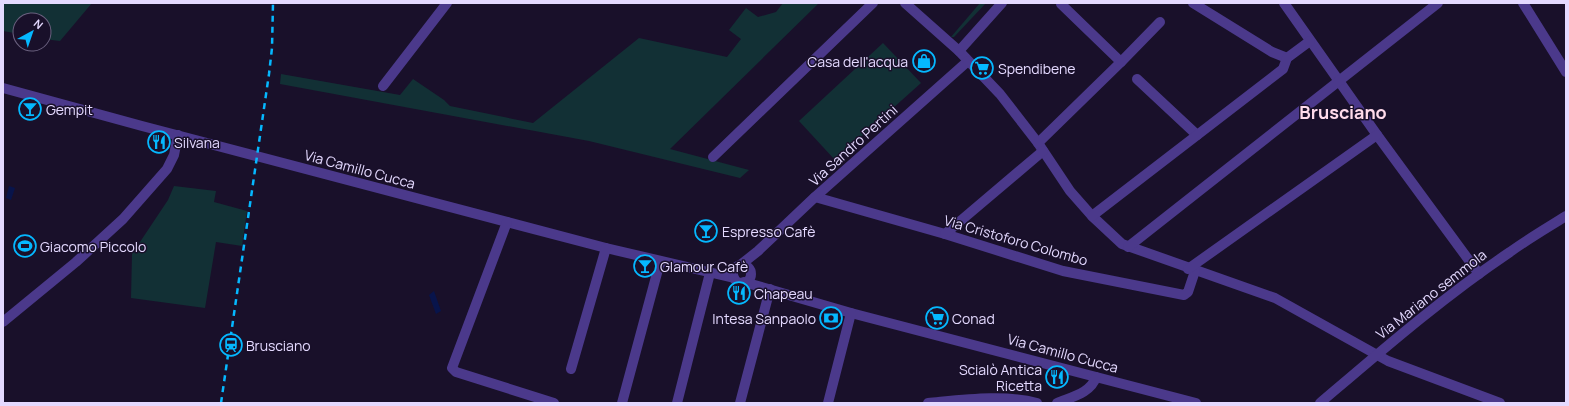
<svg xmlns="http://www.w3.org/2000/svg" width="1569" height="406" font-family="Manrope,sans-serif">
	<rect width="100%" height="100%" fill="#19102a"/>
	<g fill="#123035">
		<path d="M3,3H92L60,41L44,39V20H20V34L3,31Z"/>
		<path d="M783,3H819L670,149L749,170L740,178L589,141L280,84L281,74L400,95L413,79L444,100L450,106L533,123L639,38L727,57L741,39L729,30L746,8L758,17L776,12Z"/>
		<path d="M980,3H986L954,37H951Z"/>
		<path d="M883,43L921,83L835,160L799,121Z"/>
		<path d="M174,186L216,191L214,202L247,211L242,246L216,242L205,308L131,298L132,254L168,200Z"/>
	</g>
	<g fill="#08144b">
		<path d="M9,186L15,188L11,200L6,198Z"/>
		<path d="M434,291L441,311L436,314L429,295Z"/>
	</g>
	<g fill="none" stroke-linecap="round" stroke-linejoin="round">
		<g stroke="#4b398b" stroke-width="10">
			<path d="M905,3L959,51L1000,94L1038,143L1070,191L1092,216L1122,244L1275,298L1388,361L1500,403"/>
			<path d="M1193,3L1272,52L1287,58"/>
			<path d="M1284,3L1377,135L1479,274"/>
			<path d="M1523,3L1566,72"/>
			<path d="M1061,4L1121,62"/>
			<path d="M959,51L1002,3"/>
			<path d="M1137,79L1197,135"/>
			<path d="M383,86L447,3"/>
			<path d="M3,88L142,126L606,248L734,278"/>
			<path d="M1038,143L1121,62L1160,22"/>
			<path d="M713,157L873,3"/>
			<path d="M815,197L945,234L1063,271L1184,295L1188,292L1195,271"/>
			<path d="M1092,216L1283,69L1287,58L1310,41"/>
			<path d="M507,222L452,368L456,372L554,403"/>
			<path d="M945,234L1043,151"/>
			<path d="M1128,247L1438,3"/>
			<circle cx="742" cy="274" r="9"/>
			<path d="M739,266L758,251L815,197L968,61"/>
			<path d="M1188,269L1377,135"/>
			<path d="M744,282L851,313L1196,403"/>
			<path d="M3,322L76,262L123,219L167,169L174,155L178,135"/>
			<path d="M571,369L606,248"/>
			<path d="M622,403L660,262"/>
			<path d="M677,403L710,273"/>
			<path d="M740,403L770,289"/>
			<path d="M828,403L851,313"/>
			<path d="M928,403C961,400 1005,394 1037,403"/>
			<path d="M1057,403C1071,397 1091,393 1096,377"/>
			<path d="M1320,403C1381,351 1443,297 1510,252C1528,239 1547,228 1566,216"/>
		</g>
		<path stroke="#05b8ff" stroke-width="2.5" stroke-dasharray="6 5" stroke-linecap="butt" d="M221,403L269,74L272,48L273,3"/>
	</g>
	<defs>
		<g id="shop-ring" transform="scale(1.15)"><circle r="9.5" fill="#19102a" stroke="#05b8ff" stroke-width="1.5"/><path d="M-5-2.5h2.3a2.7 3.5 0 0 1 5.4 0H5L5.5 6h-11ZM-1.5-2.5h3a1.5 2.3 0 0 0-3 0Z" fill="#05b8ff"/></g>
		<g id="supermarket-ring" transform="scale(1.15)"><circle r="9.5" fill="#19102a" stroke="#05b8ff" stroke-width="1.5"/><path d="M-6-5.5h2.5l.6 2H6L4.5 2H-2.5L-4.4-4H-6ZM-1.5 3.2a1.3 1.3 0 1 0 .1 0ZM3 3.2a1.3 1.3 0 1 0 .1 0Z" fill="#05b8ff"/></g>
		<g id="bar-ring" transform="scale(1.15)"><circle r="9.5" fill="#19102a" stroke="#05b8ff" stroke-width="1.5"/><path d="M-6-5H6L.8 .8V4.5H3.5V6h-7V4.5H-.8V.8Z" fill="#05b8ff"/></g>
		<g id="restaurant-ring" transform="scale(1.15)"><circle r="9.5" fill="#19102a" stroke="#05b8ff" stroke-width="1.5"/><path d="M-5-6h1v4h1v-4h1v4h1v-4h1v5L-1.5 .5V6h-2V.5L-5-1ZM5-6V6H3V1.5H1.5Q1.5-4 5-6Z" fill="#05b8ff"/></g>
		<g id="stadium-ring" transform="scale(1.15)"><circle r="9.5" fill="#19102a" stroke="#05b8ff" stroke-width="1.5"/><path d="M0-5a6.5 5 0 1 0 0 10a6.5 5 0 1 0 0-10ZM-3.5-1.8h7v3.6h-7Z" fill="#05b8ff"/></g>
		<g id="bank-ring" transform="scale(1.15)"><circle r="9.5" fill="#19102a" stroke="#05b8ff" stroke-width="1.5"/><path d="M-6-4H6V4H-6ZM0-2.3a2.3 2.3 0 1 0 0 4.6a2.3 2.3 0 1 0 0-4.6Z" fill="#05b8ff"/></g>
		<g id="station-ring" transform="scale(1.15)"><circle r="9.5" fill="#19102a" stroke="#05b8ff" stroke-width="1.5"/><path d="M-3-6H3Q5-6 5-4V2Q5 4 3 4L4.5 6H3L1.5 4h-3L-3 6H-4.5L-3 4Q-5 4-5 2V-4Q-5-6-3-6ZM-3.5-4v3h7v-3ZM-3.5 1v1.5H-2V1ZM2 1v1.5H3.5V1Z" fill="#05b8ff"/></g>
	</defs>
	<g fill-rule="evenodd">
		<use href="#shop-ring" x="924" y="61"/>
		<use href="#supermarket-ring" x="982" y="68"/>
		<use href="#bar-ring" x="30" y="109"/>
		<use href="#restaurant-ring" x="159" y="142"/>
		<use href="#bar-ring" x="706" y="231"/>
		<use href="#stadium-ring" x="25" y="246"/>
		<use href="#bar-ring" x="645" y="266"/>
		<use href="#restaurant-ring" x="739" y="293"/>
		<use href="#bank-ring" x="831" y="318"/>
		<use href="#supermarket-ring" x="937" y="318"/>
		<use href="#station-ring" x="231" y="345"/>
		<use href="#restaurant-ring" x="1057" y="377"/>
	</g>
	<g text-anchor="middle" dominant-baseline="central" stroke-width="3" stroke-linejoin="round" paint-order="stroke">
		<g font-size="14" fill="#e4d9ff" stroke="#19102a" text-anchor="start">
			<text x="908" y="61" text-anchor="end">Casa dell'acqua</text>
			<text x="998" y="68">Spendibene</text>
			<text x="46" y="109">Gempit</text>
			<text x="174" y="142">Silvana</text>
			<text x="722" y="231">Espresso Cafè</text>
			<text x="40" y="246">Giacomo Piccolo</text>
			<text x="660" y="266">Glamour Cafè</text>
			<text x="754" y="293">Chapeau</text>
			<text x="816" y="318" text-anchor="end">Intesa Sanpaolo</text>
			<text x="952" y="318">Conad</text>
			<text x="246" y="345">Brusciano</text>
			<text x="1042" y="369" text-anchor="end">Scialò Antica<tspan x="1042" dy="16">Ricetta</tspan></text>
		</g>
		<g font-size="14" fill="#e4d9ff" stroke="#19102a">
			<text transform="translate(853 145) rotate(-42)">Via Sandro Pertini</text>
			<text transform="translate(360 169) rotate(15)">Via Camillo Cucca</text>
			<text transform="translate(1016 240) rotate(16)">Via Cristoforo Colombo</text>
			<text transform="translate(1431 294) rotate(-38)">Via Mariano semmola</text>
			<text transform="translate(1063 353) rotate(15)">Via Camillo Cucca</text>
		</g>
		<g font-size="18" font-weight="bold" fill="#ffdbeb" stroke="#19102a">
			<text x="1343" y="112">Brusciano</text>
		</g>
	</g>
	<rect width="1569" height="406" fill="none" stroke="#e4d9ff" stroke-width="8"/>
	<g transform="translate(32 32) rotate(40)"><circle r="19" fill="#19102a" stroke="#6a607f"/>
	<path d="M0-3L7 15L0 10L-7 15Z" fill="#05b8ff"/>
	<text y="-6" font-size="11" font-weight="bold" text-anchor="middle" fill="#e4d9ff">N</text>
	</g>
</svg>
